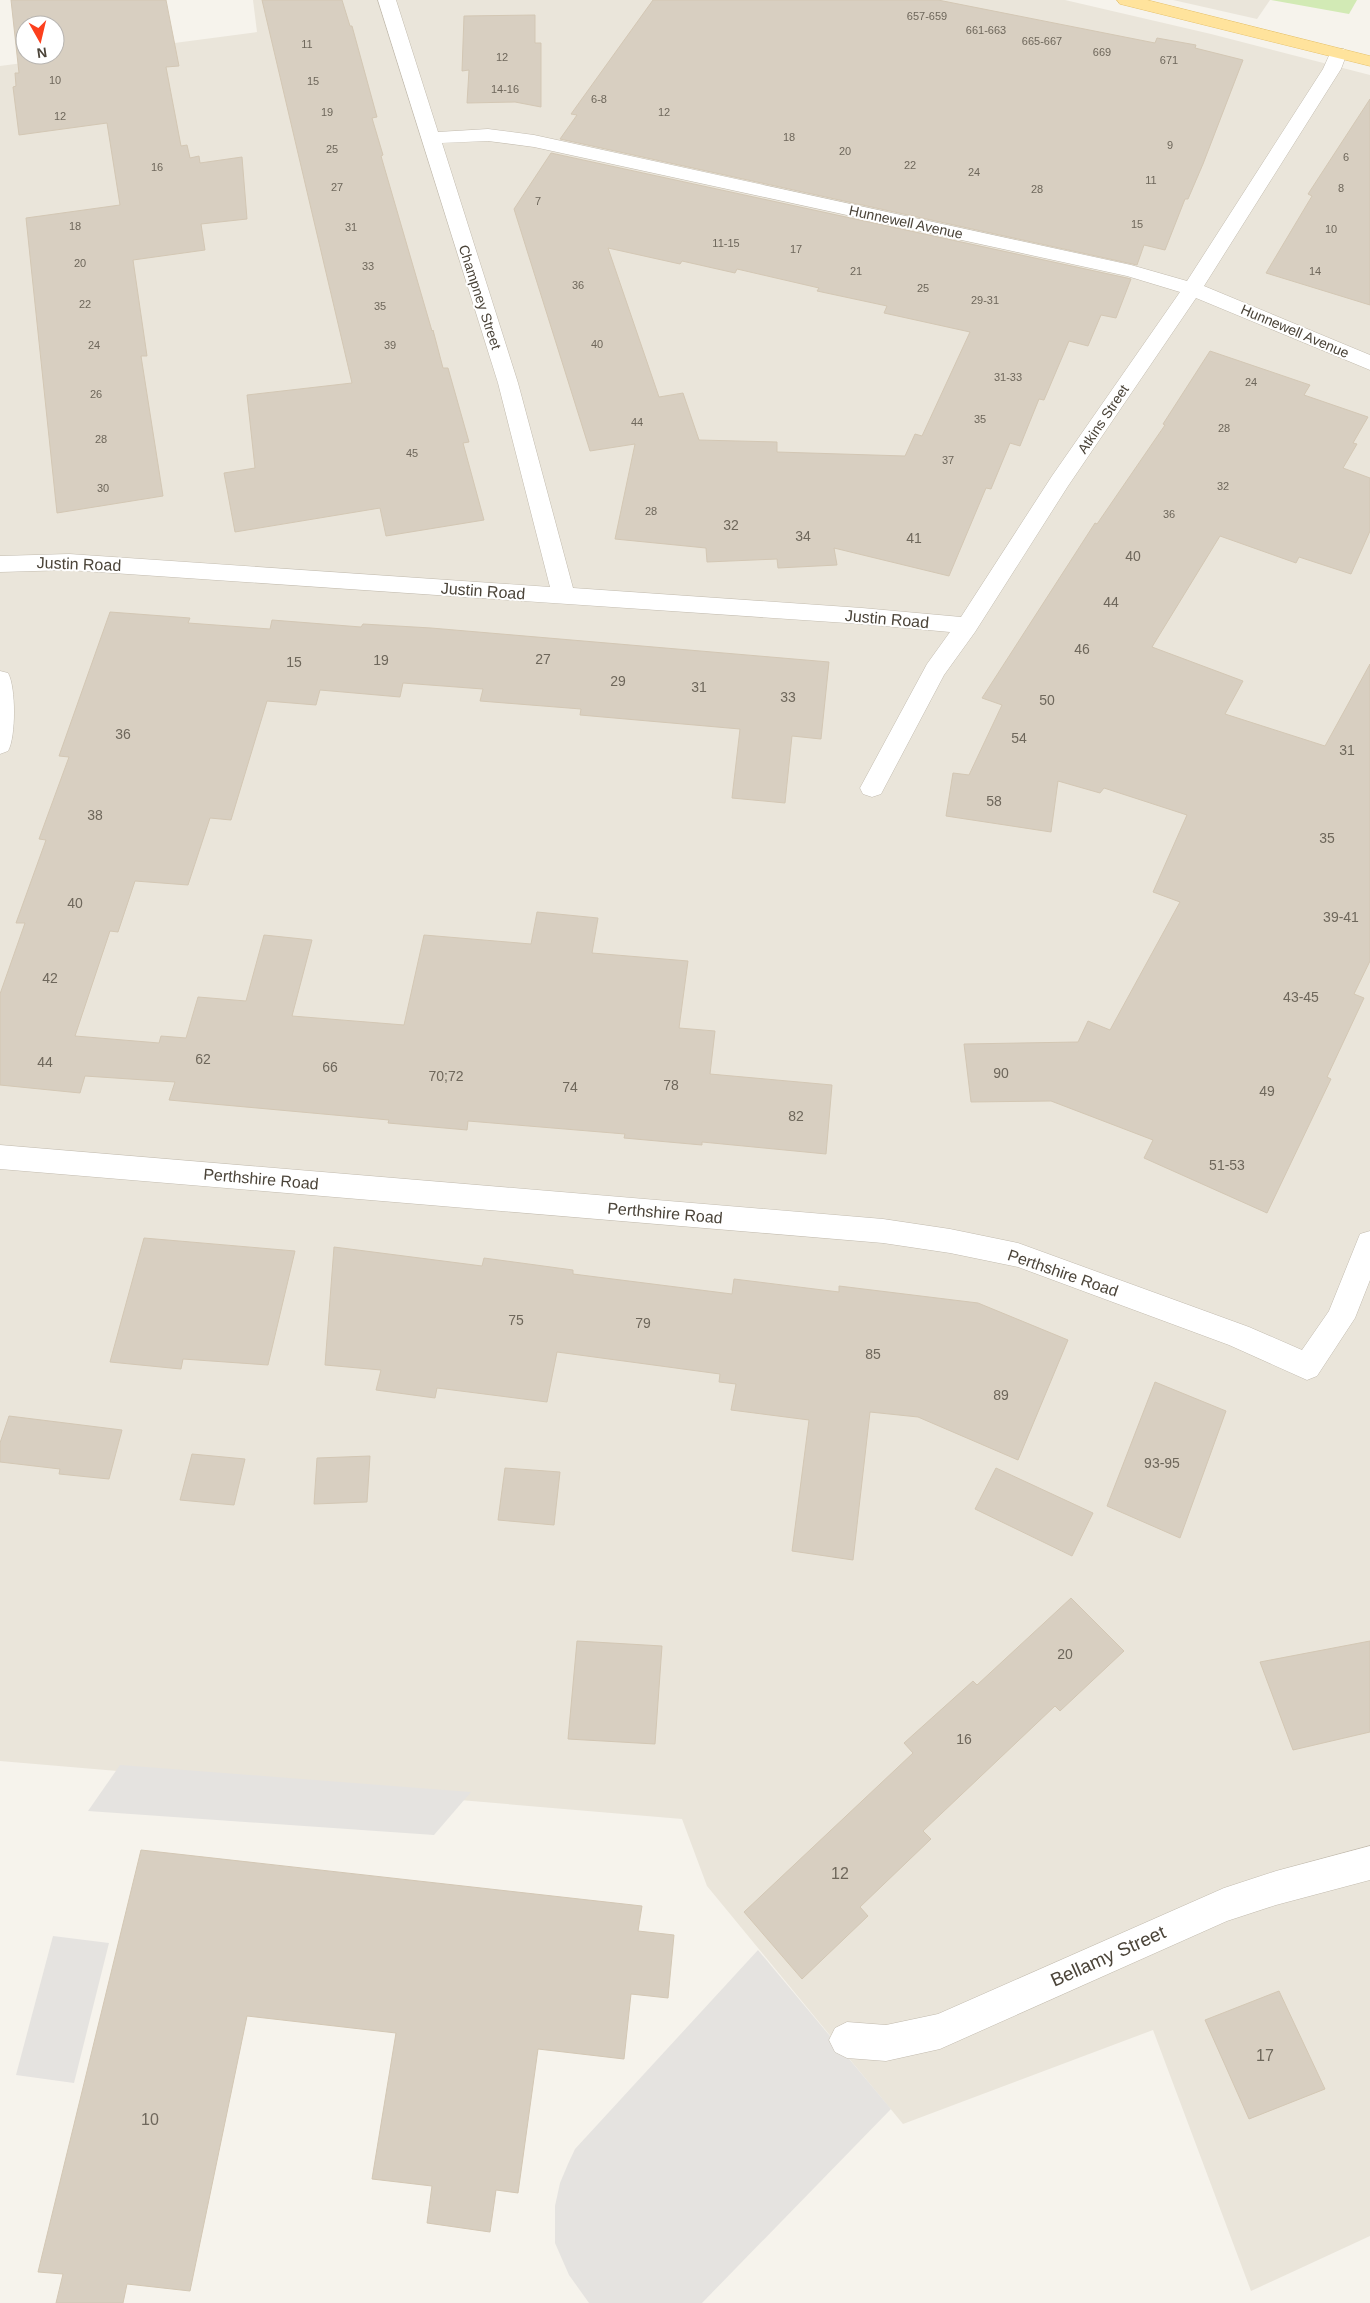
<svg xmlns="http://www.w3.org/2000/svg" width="1370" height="2303" font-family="Arial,sans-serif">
	<rect width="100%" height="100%" fill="#f6f3ec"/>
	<g fill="#eae5da">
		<path d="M253,0H1065L1211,34L1370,75V2236L1251,2291L1153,2030L903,2124L707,1886L682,1819L0,1761V66L257,32Z"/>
		<path d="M1173,0H1270L1257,19Z"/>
	</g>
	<path fill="#d2eab5" d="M1271,0H1357L1349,14Z"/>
	<g fill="#e5e3e0">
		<path d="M120,1765L471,1792L434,1835L88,1811Z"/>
		<path d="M53,1936L109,1943L74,2083L16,2075Z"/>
		<path d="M758,1950L891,2109L702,2303H589L569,2275L555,2243V2206L560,2183L568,2164L575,2149Z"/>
	</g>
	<g fill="#d8cfc1" stroke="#d3c7b4" fill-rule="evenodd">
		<path d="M11,0H166L179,66L166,67L181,146L187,145L190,158L199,156L200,163L242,157L247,219L201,224L205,250L133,260L147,356H141L163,496L57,513L26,218L120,205L107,123L19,135L13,87L16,86L15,73H19ZM25,25H55V55H25Z"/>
		<path d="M262,0H342L350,26H352L377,117L372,118L383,155L381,156L432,331L433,330L443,368H448L469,442L463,443L484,520L386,536L380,508L235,532L224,473L255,468L247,395L352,383Z"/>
		<path d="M653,0H938L1155,43L1157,38L1196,45L1195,48L1243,60L1203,164L1188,199H1185L1165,250L1144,245L1137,265L560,139L577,115L571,114Z"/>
		<path d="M535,15V43H541V107L515,102L467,103L469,70L462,71L464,16Z"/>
		<path d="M1370,99V305L1266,273L1312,196L1308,194Z"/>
		<path d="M551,153L1127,278L1131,279L1116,318L1101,315L1088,346L1069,341L1044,400L1039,399L1020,446L1010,443L991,489L986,488L949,576L834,548L837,565L778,568L777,559L707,562L706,548L615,539L635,444L590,451L514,209ZM608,248L680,264L682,261L735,273L737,269L819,288L817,291L887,306L884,313L970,332L922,436L915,434L905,456L777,452V442L699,440L683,393L659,397Z"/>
		<path d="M1210,351L1310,385L1304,395L1368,417L1353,443L1357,444L1343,468L1370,478V531L1351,574L1299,557L1296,563L1220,536L1152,647L1243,681L1225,714L1325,746L1370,664V961L1354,994L1364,998L1327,1077L1331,1079L1267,1213L1144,1158L1153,1140L1051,1101L971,1102L964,1044L1078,1042L1088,1021L1110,1030L1180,902L1153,892L1187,815L1104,788L1100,793L1058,781L1051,832L946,816L953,773L969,775L1002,705L982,698L1095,523L1097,524L1165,425L1163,424Z"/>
		<path d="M110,612L190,618L188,623L270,629L272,620L361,627L363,624L431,628L829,662L821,739L792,736L785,803L732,798L740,729L580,715L581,709L480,701L483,689L403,683L400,697L320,690L316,705L267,701L231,820L210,818L188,885L135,881L118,932L110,931L75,1036L159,1043L161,1036L186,1038L198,997L246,1001L264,935L312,940L292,1016L404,1025L424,935L531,944L537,912L598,918L592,953L688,961L679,1028L715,1031L710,1074L832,1085L826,1154L702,1142V1145L624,1138L625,1134L468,1121L467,1130L388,1123L389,1120L169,1100L175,1082L85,1076L80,1093L0,1085V994L25,923H16L46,840L39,839L69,757L59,756Z"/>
		<path d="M144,1238L295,1251L268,1365L183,1359L181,1369L110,1362Z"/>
		<path d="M334,1247L482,1266L484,1258L573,1270V1274L732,1294L734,1279L839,1292V1286L978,1303L1068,1340L1018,1460L918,1417L870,1412L853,1560L792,1551L809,1420L731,1410L736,1384L719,1382L720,1374L557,1352L547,1402L437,1388L435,1398L376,1390L381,1370L325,1365Z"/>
		<path d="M1155,1382L1226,1411L1180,1538L1107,1506Z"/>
		<path d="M9,1416L122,1430L109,1479L59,1474L60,1469L0,1462V1443Z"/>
		<path d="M192,1454L245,1459L234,1505L180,1500Z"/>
		<path d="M370,1456L367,1502L314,1504L317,1458Z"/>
		<path d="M505,1468L560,1472L554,1525L498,1520Z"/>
		<path d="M996,1468L1093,1513L1072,1556L975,1509Z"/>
		<path d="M1071,1598L1124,1651L1060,1711L1055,1706L923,1831L931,1839L860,1907L868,1916L802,1979L744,1912L913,1753L904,1743L973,1681L977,1685Z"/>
		<path d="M577,1641L662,1646L655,1744L568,1739Z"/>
		<path d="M1370,1641V1732L1293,1750L1260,1662Z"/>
		<path d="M141,1850L642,1906L638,1931L674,1935L668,1998L631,1994L624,2059L538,2049L518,2193L496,2190L490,2232L427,2223L432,2186L372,2179L396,2033L247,2016L190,2291L127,2284L123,2303H56L63,2274L38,2272Z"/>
		<path d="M1279,1991L1325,2089L1249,2119L1205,2020Z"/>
	</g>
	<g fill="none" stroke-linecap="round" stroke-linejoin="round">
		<g stroke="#c2bbae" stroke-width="1">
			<g id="minor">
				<path d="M378,0H396L438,132L488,129L534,135L1131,265L1187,281L1323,69L1332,49H1344L1347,53L1341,69L1204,286L1370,355V370L1196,298L1068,486L975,632L944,675L881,794L872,797L863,794L860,788L927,664L950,632L862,624L69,570L0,572V556L69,554L550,587L498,383ZM488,141L534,147L1127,276L1180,292L1052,476L961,617L862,608L573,588L518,383L442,143Z"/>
				<path d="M0,671L8,673C16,687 16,737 8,751L0,754Z"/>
				<path d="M0,1145L883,1219L950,1229L1018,1243L1249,1327L1302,1350L1329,1311L1360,1234L1370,1231V1280L1355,1318L1317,1376L1307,1380L1229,1345L1018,1267L950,1253L883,1243L0,1169Z"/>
				<path d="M1370,1846V1880L1276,1905L1227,1921L940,2049L886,2061L847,2058L835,2052L829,2040L835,2028L847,2022L886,2025L938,2014L1224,1888L1276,1871Z"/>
			</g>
		</g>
		<g stroke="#e6c16a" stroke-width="1">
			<path id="primary" d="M1117,0H1147L1370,56V66L1120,4Z"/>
		</g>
		<use href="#minor" fill="#fff" fill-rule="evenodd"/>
		<use href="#primary" fill="#ffe39c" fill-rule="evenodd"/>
	</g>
	<g text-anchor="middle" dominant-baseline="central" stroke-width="4" stroke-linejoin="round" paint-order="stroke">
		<g font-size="11" fill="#6e675b">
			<text x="927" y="16">657-659</text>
			<text x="986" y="30">661-663</text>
			<text x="1042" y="41">665-667</text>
			<text x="307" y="44">11</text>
			<text x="1102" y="52">669</text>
			<text x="502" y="57">12</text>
			<text x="1169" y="60">671</text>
			<text x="55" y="80">10</text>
			<text x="313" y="81">15</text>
			<text x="505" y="89">14-16</text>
			<text x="599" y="99">6-8</text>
			<text x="327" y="112">19</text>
			<text x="664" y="112">12</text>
			<text x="60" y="116">12</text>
			<text x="789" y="137">18</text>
			<text x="1170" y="145">9</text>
			<text x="332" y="149">25</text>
			<text x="845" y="151">20</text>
			<text x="1346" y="157">6</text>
			<text x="910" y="165">22</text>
			<text x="157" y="167">16</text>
			<text x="974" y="172">24</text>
			<text x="1151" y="180">11</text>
			<text x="337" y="187">27</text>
			<text x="1341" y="188">8</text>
			<text x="1037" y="189">28</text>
			<text x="538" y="201">7</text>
			<text x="1137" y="224">15</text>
			<text x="75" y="226">18</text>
			<text x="351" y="227">31</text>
			<text x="1331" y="229">10</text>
			<text x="726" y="243">11-15</text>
			<text x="796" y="249">17</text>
			<text x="80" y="263">20</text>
			<text x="368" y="266">33</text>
			<text x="856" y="271">21</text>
			<text x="1315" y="271">14</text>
			<text x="578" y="285">36</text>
			<text x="923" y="288">25</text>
			<text x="985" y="300">29-31</text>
			<text x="85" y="304">22</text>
			<text x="380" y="306">35</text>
			<text x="597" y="344">40</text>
			<text x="94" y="345">24</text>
			<text x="390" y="345">39</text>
			<text x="1008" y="377">31-33</text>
			<text x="1251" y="382">24</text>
			<text x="96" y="394">26</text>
			<text x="980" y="419">35</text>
			<text x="637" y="422">44</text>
			<text x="1224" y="428">28</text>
			<text x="101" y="439">28</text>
			<text x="412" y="453">45</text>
			<text x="948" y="460">37</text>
			<text x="1223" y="486">32</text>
			<text x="103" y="488">30</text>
			<text x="651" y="511">28</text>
			<text x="1169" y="514">36</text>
		</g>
		<g font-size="14" fill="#4b4439" stroke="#fff">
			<text transform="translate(906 222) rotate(12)">Hunnewell Avenue</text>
			<text transform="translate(480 297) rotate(72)">Champney Street</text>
			<text transform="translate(1295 331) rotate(23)">Hunnewell Avenue</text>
			<text transform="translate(1103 419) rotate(-56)">Atkins Street</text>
		</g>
		<g font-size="14" fill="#6e675b">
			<text x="731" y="525">32</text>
			<text x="803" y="536">34</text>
			<text x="914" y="538">41</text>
			<text x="1133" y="556">40</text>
			<text x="1111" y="602">44</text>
			<text x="1082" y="649">46</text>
			<text x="543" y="659">27</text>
			<text x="381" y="660">19</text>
			<text x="294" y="662">15</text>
			<text x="618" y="681">29</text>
			<text x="699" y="687">31</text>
			<text x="788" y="697">33</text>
			<text x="1047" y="700">50</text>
			<text x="123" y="734">36</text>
			<text x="1019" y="738">54</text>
			<text x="1347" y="750">31</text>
			<text x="994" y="801">58</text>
			<text x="95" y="815">38</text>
			<text x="1327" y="838">35</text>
			<text x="75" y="903">40</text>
			<text x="1341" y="917">39-41</text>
			<text x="50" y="978">42</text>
			<text x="1301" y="997">43-45</text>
			<text x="203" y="1059">62</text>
			<text x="45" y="1062">44</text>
			<text x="330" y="1067">66</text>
			<text x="1001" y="1073">90</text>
			<text x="446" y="1076">70;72</text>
			<text x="671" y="1085">78</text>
			<text x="570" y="1087">74</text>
			<text x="1267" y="1091">49</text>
			<text x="796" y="1116">82</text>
			<text x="1227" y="1165">51-53</text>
			<text x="516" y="1320">75</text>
			<text x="643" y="1323">79</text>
			<text x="873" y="1354">85</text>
			<text x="1001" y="1395">89</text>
			<text x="1162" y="1463">93-95</text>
			<text x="1065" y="1654">20</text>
			<text x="964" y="1739">16</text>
		</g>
		<g font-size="16" fill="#4b4439" stroke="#fff">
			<text transform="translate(79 564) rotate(2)">Justin Road</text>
			<text transform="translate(483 591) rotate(4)">Justin Road</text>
			<text transform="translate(887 619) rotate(5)">Justin Road</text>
			<text transform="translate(261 1179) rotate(5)">Perthshire Road</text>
			<text transform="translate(665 1213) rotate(5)">Perthshire Road</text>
			<text transform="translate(1063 1273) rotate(19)">Perthshire Road</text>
		</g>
		<g font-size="16" fill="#6e675b">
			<text x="840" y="1873">12</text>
			<text x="1265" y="2055">17</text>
			<text x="150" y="2119">10</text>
		</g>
		<g font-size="19" fill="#4b4439" stroke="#fff">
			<text transform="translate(1108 1956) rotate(-24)">Bellamy Street</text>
		</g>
	</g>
	<g transform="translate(40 40) rotate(172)"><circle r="24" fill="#ffffff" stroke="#b7b4b0"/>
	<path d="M0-4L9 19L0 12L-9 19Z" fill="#fc3f1d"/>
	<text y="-8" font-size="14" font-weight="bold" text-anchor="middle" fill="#4b4439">N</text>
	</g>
</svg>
